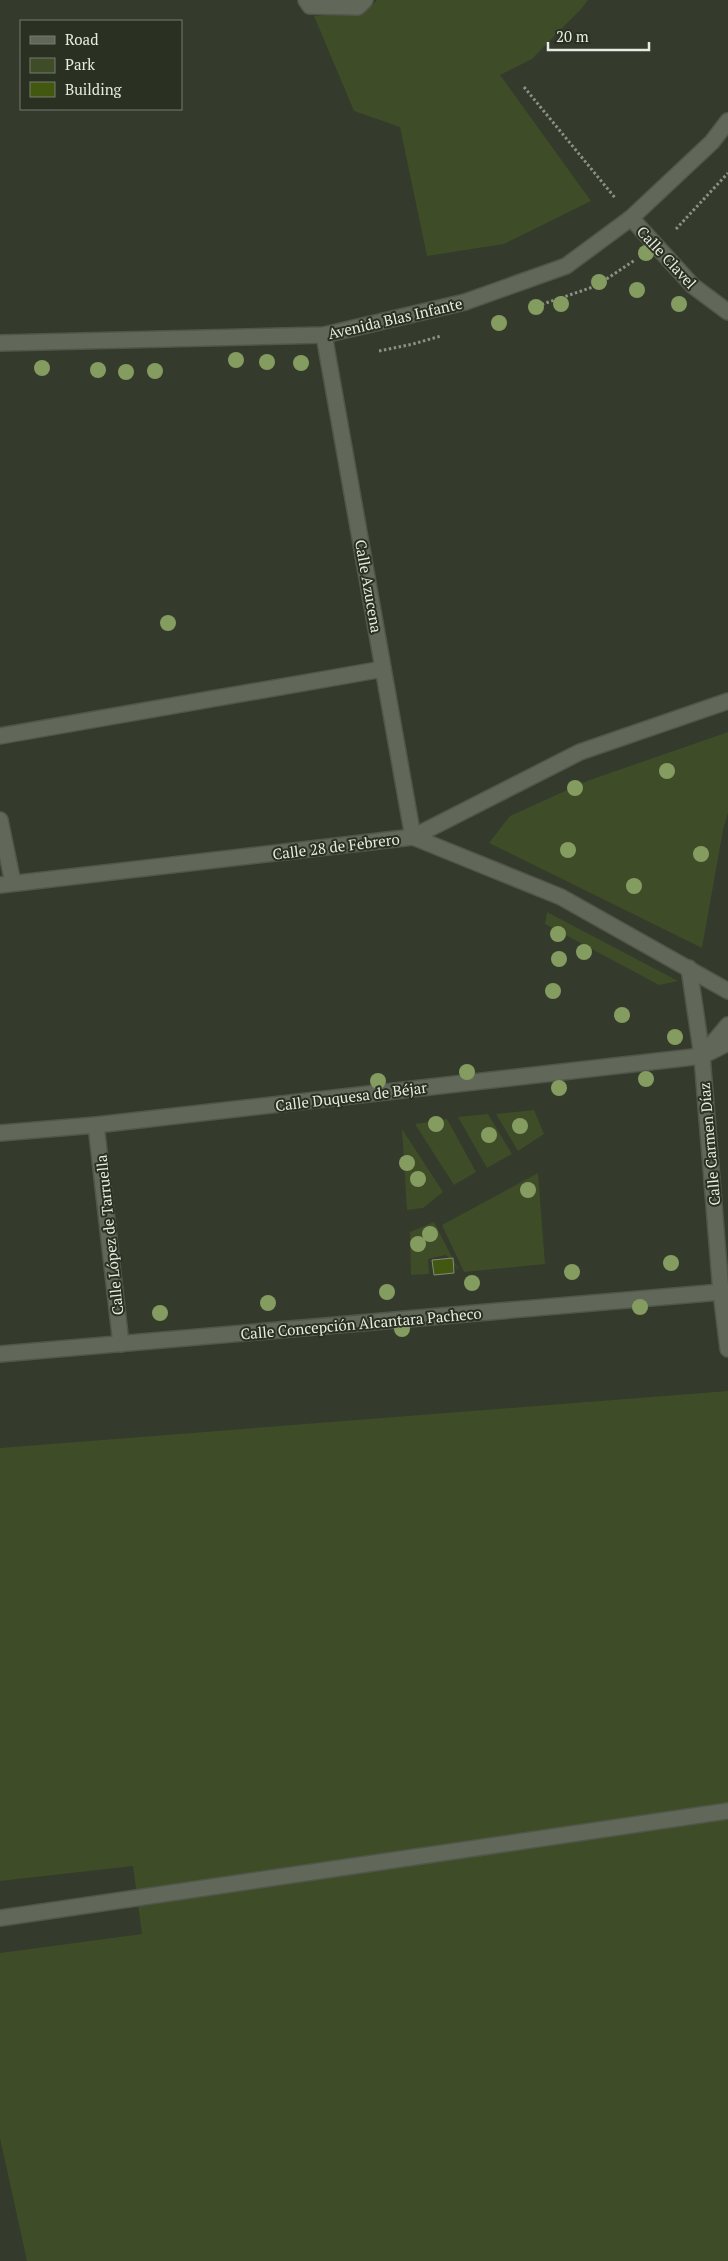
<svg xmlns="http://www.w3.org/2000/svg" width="728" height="2261" font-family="'PT Serif',serif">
	<rect width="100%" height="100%" fill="#343a2c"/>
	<g fill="#3e4c27">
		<path d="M377,0H588L582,8L532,59L500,75L591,201L504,244L427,256L400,127L354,111L314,16L366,11Z"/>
		<path d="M728,732V813L723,830L702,948L489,843L510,816L587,781Z"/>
		<path d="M547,912L678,981L659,985L545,924Z"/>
		<path d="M534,1110L544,1134L518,1151L496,1114Z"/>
		<path d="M488,1114L512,1154L487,1168L458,1117Z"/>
		<path d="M447,1119L476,1172L454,1185L415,1124Z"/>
		<path d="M402,1129L443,1192L423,1208L407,1210Z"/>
		<path d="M538,1173L545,1264L464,1272L442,1225Z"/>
		<path d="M434,1222L459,1271L446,1255L428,1259L429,1274L411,1275L410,1232Z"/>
		<path d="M728,1391V2261H27L0,2138V1953L142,1934L133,1866L0,1881V1448Z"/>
	</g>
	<path fill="#425811" stroke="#848a7a" d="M453,1258L454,1273L434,1275L432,1260Z"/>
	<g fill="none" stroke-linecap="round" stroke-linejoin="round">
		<g stroke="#51564a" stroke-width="18">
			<path id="pedestrian" d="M0,736L383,669"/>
		</g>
		<g stroke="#51564a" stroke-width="18">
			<g id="minor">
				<path d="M306,0L310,6L358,7L365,0"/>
				<path d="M631,218L693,286L728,312"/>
				<path d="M324,335L413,837"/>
				<path d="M0,343L324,335L465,302L566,266L631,218L712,142L728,121"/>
				<path d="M0,820L13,883"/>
				<path d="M413,837L580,752L728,701"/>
				<path d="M0,885L413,837L561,897L728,991"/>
				<path d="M689,968L702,1056L721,1292L728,1349"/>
				<path d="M707,1050L728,1025"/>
				<path d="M96,1125L121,1344"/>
				<path d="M0,1133L96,1125L702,1056L728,1043"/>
				<path d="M0,1354L721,1292"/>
			</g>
		</g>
		<g stroke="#51564a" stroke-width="18">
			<path id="tertiary" d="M0,1918L728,1811"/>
		</g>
		<g stroke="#8c9185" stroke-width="3" stroke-dasharray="2.5 2.5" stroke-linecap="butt">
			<path d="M524,87L616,199"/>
			<path d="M676,229L728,173"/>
			<path d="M537,306L596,286L635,260"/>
			<path d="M379,351L413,344L441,336"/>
		</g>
		<use href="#pedestrian" stroke="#626859" stroke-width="15"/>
		<use href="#minor" stroke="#626859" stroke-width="15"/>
		<use href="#tertiary" stroke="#626859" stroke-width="15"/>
	</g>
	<g fill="#859c61">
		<circle cx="646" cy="253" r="8"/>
		<circle cx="599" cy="282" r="8"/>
		<circle cx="637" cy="290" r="8"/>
		<circle cx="561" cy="304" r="8"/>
		<circle cx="679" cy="304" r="8"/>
		<circle cx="536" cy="307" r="8"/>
		<circle cx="499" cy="323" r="8"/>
		<circle cx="236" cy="360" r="8"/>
		<circle cx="267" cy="362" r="8"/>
		<circle cx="301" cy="363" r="8"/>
		<circle cx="42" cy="368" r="8"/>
		<circle cx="98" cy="370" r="8"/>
		<circle cx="155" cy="371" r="8"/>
		<circle cx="126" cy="372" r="8"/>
		<circle cx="168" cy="623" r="8"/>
		<circle cx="667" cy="771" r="8"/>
		<circle cx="575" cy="788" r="8"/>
		<circle cx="568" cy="850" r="8"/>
		<circle cx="701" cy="854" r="8"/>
		<circle cx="634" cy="886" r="8"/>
		<circle cx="558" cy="934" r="8"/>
		<circle cx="584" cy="952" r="8"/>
		<circle cx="559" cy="959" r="8"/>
		<circle cx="553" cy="991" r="8"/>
		<circle cx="622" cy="1015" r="8"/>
		<circle cx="675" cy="1037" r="8"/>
		<circle cx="467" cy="1072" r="8"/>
		<circle cx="646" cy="1079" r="8"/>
		<circle cx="378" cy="1081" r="8"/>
		<circle cx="559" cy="1088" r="8"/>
		<circle cx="436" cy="1124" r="8"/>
		<circle cx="520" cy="1126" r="8"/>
		<circle cx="489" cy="1135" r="8"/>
		<circle cx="407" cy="1163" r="8"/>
		<circle cx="418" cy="1179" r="8"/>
		<circle cx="528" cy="1190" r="8"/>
		<circle cx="430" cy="1234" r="8"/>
		<circle cx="418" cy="1244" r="8"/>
		<circle cx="671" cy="1263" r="8"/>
		<circle cx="572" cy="1272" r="8"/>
		<circle cx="472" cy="1283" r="8"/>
		<circle cx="387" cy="1292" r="8"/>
		<circle cx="268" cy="1303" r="8"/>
		<circle cx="640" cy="1307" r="8"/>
		<circle cx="160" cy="1313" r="8"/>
		<circle cx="402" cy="1329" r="8"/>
	</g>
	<g text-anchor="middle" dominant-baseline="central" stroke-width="4" stroke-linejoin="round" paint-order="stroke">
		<g font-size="15" fill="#e7ebe2" stroke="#2a3022">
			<text transform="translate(667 257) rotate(47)">Calle Clavel</text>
			<text transform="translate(395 318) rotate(-13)">Avenida Blas Infante</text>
			<text transform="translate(369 586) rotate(80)">Calle Azucena</text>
			<text transform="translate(336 846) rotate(-7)">Calle 28 de Febrero</text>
			<text transform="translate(351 1096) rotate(-7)">Calle Duquesa de Béjar</text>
			<text transform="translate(709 1144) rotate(-95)">Calle Carmen Díaz</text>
			<text transform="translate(109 1235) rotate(-96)">Calle López de Tarruella</text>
			<text transform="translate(361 1323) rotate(-5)">Calle Concepción Alcantara Pacheco</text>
		</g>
	</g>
	<rect x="20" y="20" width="162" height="90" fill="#2a3022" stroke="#767b6f"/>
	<rect x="30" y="36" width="25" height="8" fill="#626859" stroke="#767b6f"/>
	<text x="65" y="45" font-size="15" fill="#e7ebe2">Road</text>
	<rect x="30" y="58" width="25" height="15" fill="#3e4c27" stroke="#767b6f"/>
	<text x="65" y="70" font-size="15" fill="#e7ebe2">Park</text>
	<rect x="30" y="82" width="25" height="15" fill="#425811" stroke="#767b6f"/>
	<text x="65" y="95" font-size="15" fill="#e7ebe2">Building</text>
	<path d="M548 42v8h101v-8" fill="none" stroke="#e7ebe2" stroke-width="2.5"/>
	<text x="556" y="42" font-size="15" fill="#e7ebe2" stroke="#2a3022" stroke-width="4" paint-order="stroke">20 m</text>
</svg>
